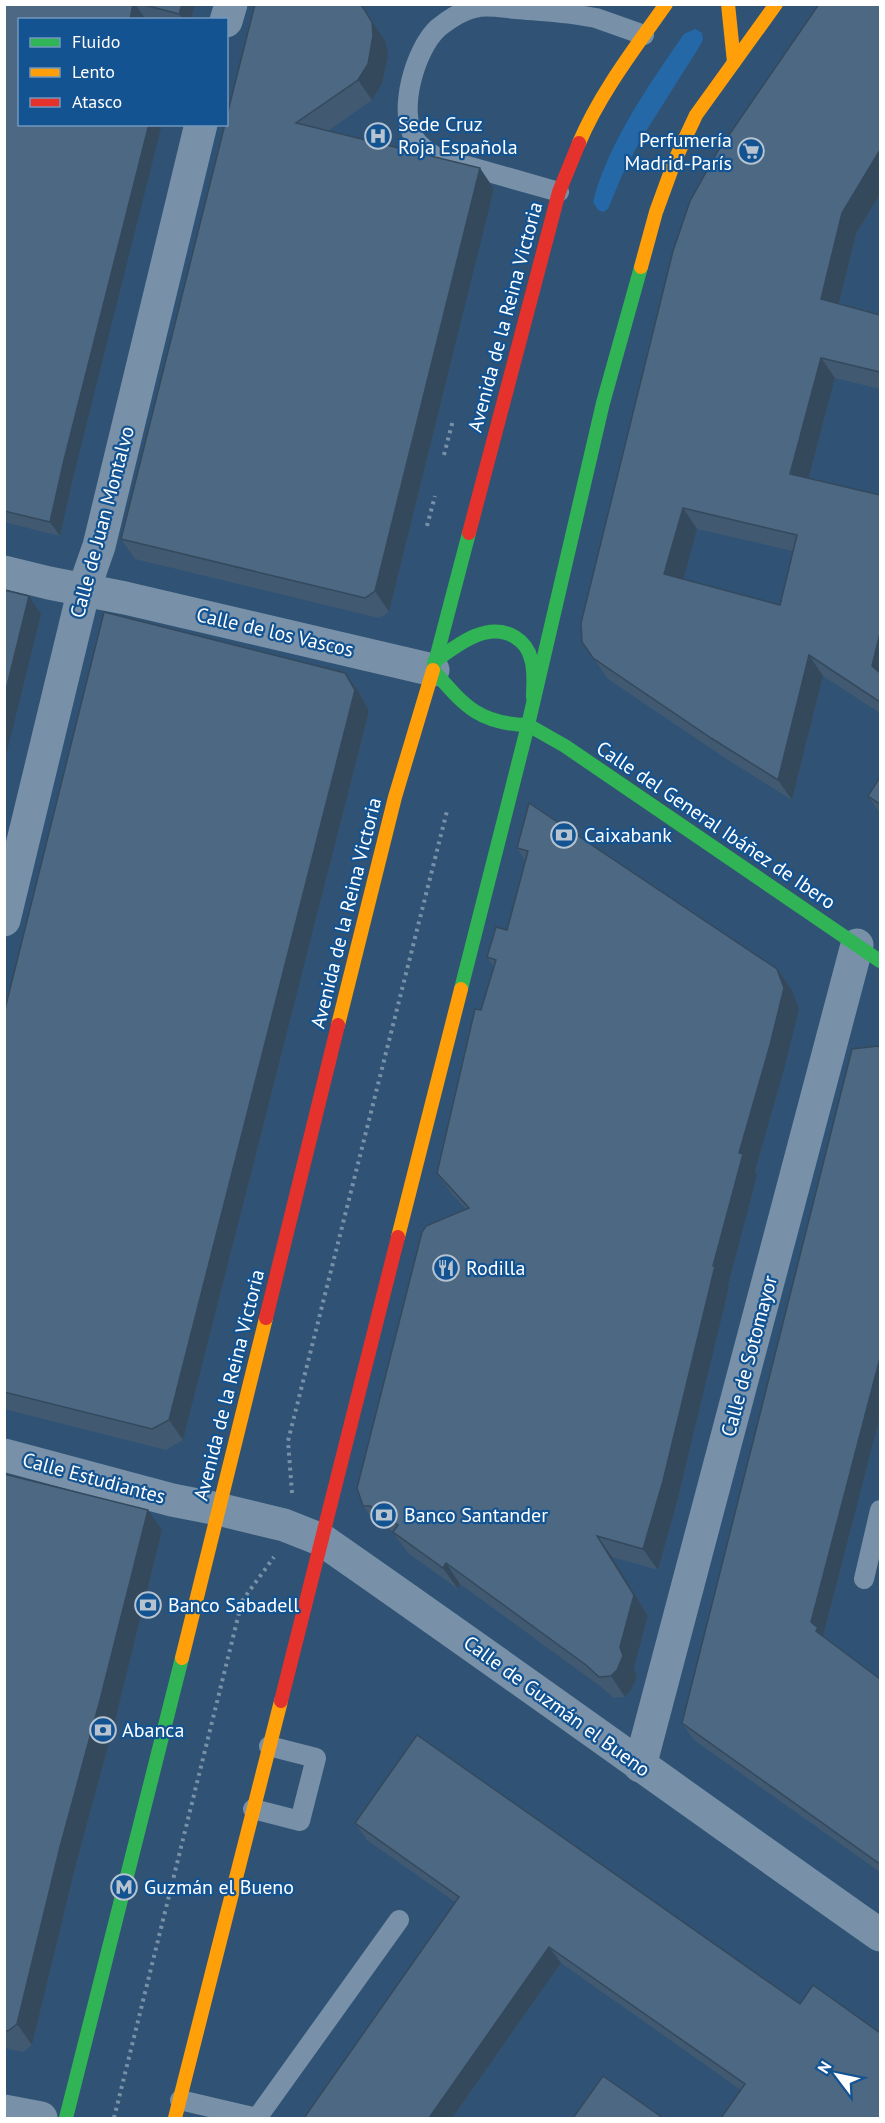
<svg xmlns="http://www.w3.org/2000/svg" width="885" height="2123" font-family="'PT Sans',sans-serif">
	<rect width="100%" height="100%" fill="#305375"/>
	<path fill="#2468a8" d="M695,29L702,33L703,39L701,44L641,139L622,175L608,209L603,212L598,210L593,202C609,141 649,85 684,34Z"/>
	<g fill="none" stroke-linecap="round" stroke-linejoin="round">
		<g stroke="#7891a8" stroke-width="4" stroke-dasharray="3 4.5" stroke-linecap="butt">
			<path d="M444,455L453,420"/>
			<path d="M427,526L435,496"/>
			<path d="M292,1493L288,1441L447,811"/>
			<path d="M114,2118L242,1601L274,1557"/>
		</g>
		<g stroke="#7891a8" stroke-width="20">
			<path d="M559,192L436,157C428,152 420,147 415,139C397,112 415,49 438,28C449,19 465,9 479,7C490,5 504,8 516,9C539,11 562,12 584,16L596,18L644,35"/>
			<path d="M864,1579L880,1510"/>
			<path d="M253,1809L300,1821L316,1758L269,1746"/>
			<path d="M180,2100L257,2118L399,1920"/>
		</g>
		<g stroke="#7891a8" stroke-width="33">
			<path d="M226,21L231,4"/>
			<path d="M4,572L49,583L125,598L433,670"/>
			<path d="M4,920L84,589L99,546L201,124"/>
			<path d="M4,1455L172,1500L218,1509L284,1525L322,1540C509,1670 694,1804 880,1935"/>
			<path d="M640,1766L857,945"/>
			<path d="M4,2111L41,2118"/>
		</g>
		<g stroke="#30b455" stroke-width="14">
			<path d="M469,533L433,670C464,705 478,724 528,725"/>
			<path d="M434,662C456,646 487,620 515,637C523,642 529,650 531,659C535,671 533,685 533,697"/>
			<path d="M528,725L603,403L641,267"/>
			<path d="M528,725L565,746L880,961"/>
			<path d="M461,989L528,725"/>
			<path d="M66,2118L182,1658"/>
		</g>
		<g stroke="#ff9f0a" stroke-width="14">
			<path d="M728,4L734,62"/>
			<path d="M579,143C600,93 635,48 666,4"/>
			<path d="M641,267L656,212L675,160L696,115L776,4"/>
			<path d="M338,1025L395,797L433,670"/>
			<path d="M398,1237L461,989"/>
			<path d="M182,1658L266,1318"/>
			<path d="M175,2118L281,1701"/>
		</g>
		<g stroke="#e5322d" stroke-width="14">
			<path d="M469,533L559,192L579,143"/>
			<path d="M266,1318L338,1025"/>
			<path d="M281,1701L398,1237"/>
		</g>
	</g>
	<g fill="#415971" fill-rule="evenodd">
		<path d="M4,4H195L191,20H155L144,17L20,20L74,474L60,536L4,522Z"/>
		<path d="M880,4V194L856,234L839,304L880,315V389L835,378L808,479L880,495V713L823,676L792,800L725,758L608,679L582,642ZM697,529L793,551L780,605L683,579Z"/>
		<path d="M364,9L386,42L388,56L382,84L372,100L328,131L494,189L389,612L379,618L135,559L121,539L225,124Z"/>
		<path d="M345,673L360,694L369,711L183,1440L166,1450L4,1409V1013Z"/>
		<path d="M880,777V813L868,796Z"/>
		<path d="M529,803L777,969L792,990L799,1009L785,1066L755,1171L757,1175L728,1286L729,1287L677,1502L658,1570L612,1557L648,1616L634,1667L637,1677L631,1690L625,1697L614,1698L600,1686L460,1584L458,1589L408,1553L393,1532L384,1526L378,1527L363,1506L466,1209L452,1194L437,1173L481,1010L494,967L487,957L507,930L525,861L517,848Z"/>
		<path d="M880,1047V1417L823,1636L880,1679V1872L694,1740L682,1723Z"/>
		<path d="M4,1474L162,1530L115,1721L75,1868L32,2045L23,2052L4,2048Z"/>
		<path d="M355,1823L800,2004L741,2090L561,1963L452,2118H304L455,1902L367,1840Z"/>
	</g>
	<g fill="#35495c">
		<path d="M133,4H135L144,17L143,20H130Z"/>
		<path d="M182,4H195L191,20H183L179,14Z"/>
		<path d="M364,9L386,42L388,56L382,84L372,100L358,80Z"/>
		<path d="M149,124H162L74,474L60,536L50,522L64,460Z"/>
		<path d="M880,150V194L856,234L835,319L821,299L842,213Z"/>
		<path d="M480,168L494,189L389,612L375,591Z"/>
		<path d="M821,358L835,378L804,495L790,474Z"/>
		<path d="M683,508L697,529L679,595L664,574Z"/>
		<path d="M29,596L41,614L4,764V698Z"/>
		<path d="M880,633V677L872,666Z"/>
		<path d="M809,655L823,676L792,800L778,780Z"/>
		<path d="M345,673L360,694L369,711L183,1440L169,1420Z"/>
		<path d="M777,969L792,990L799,1009L785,1066L755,1171L757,1175L728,1286L729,1287L677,1502L658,1570L643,1549L713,1266L739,1153Z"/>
		<path d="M880,1358V1417L823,1636L816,1631L811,1622Z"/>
		<path d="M148,1510L162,1530L115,1721L75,1868L32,2045L17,2024L60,1847Z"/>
		<path d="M597,1536L612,1557L648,1616L634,1667L637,1677L631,1690L625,1697L611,1676L620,1647Z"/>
		<path d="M446,1563L460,1584L458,1589L443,1568Z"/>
		<path d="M549,1947L561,1963L452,2118H429Z"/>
	</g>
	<g fill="#4c6883" stroke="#35495c" stroke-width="1.5" fill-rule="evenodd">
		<path d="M4,4H133L130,20H20V124H149L64,460L50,522L4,511Z"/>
		<path d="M141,4H182L179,14Z"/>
		<path d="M255,4H360L364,9L372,22L373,36L368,64L358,80L296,123L480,168L375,591L365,598L121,539L225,124H226V119Z"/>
		<path d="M819,4H880V150L842,213L821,299L880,315V372L821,358L790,474L880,495V633L872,666L880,673V702L809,655L778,780L711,738L593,658L582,642L581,623L673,251L690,201L718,151ZM683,508L797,535L780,605L664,574Z"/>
		<path d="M4,590L29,596L4,698Z"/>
		<path d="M104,612L345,673L355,690L169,1420L152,1429L4,1392V1013Z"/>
		<path d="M880,777V804L868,796Z"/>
		<path d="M529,803L777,969L784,988L770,1045L739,1153L743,1154L713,1266H715L663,1481L643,1549L597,1536L634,1595L620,1647L623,1656L617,1670L611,1676L599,1677L586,1665L446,1563L443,1568L393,1532L398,1525L370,1506H363L357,1488L422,1232L426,1226L469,1208L437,1173L475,1009L481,1010L496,960L487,957L496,927L507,930L528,851L517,848Z"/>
		<path d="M878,1046L880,1047V1358L811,1622L818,1628L816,1631L880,1679V1864L682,1723L852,1049Z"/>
		<path d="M4,1474L148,1510L100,1700L60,1847L17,2024L8,2031L4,2030Z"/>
		<path d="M417,1735L800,2004L813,1985L880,2033V2118H721L745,2084L549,1947L429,2118H304L459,1897L355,1823Z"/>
		<path d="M603,2076L663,2118H573Z"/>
	</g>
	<defs>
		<g id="hospital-ring" transform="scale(1.35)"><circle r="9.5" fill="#135392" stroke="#b7c3cf" stroke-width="1.5"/><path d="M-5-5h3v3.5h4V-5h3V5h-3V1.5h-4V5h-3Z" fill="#b7c3cf"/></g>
		<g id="supermarket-ring" transform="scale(1.35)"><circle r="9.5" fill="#135392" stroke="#b7c3cf" stroke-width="1.5"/><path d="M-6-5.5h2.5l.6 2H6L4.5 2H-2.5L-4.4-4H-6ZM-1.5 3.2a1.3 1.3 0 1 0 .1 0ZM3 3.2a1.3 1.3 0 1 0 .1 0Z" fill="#b7c3cf"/></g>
		<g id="bank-ring" transform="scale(1.35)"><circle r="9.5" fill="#135392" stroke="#b7c3cf" stroke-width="1.5"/><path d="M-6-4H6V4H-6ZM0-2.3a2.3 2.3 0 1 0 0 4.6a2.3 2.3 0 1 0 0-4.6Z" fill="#b7c3cf"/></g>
		<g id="restaurant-ring" transform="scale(1.35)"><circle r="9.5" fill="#135392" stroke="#b7c3cf" stroke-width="1.5"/><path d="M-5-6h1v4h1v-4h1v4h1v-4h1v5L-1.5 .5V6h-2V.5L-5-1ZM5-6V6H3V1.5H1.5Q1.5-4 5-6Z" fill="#b7c3cf"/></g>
		<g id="metro-ring" transform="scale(1.35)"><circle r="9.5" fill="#135392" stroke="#b7c3cf" stroke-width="1.5"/><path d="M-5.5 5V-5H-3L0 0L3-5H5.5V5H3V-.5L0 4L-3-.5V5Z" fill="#b7c3cf"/></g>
	</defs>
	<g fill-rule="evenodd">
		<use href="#hospital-ring" x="378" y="136"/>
		<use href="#supermarket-ring" x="751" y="151"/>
		<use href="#bank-ring" x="564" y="835"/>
		<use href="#restaurant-ring" x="446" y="1268"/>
		<use href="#bank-ring" x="384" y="1515"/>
		<use href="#bank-ring" x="148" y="1605"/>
		<use href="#bank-ring" x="103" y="1730"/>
		<use href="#metro-ring" x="124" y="1887"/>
	</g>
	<g text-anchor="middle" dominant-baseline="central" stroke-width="4.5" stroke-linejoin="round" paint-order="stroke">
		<g font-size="20" fill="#fff" stroke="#135392" text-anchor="start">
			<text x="398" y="124">Sede Cruz<tspan x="398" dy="23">Roja Española</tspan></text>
			<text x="732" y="140" text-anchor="end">Perfumería<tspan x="732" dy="23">Madrid-París</tspan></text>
			<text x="584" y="835">Caixabank</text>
			<text x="466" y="1268">Rodilla</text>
			<text x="404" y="1515">Banco Santander</text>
			<text x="168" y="1605">Banco Sabadell</text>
			<text x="122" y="1730">Abanca</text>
			<text x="144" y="1887">Guzmán el Bueno</text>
		</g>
		<g font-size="20" fill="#fff" stroke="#135392">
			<text transform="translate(505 317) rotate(-75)">Avenida de la Reina Victoria</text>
			<text transform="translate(102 522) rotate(-75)">Calle de Juan Montalvo</text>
			<text transform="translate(275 632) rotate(13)">Calle de los Vascos</text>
			<text transform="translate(716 825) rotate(34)">Calle del General Ibáñez de Ibero</text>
			<text transform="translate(346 913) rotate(-76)">Avenida de la Reina Victoria</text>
			<text transform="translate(749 1356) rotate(-75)">Calle de Sotomayor</text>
			<text transform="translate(229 1385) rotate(-76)">Avenida de la Reina Victoria</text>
			<text transform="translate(94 1478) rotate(15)">Calle Estudiantes</text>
			<text transform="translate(557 1706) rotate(36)">Calle de Guzmán el Bueno</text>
		</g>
	</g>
	<rect width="885" height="2123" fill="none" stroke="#ffffff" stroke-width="12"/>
	<rect x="18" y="18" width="210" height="108" fill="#135392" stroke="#7198be" stroke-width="1.5"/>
	<rect x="30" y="38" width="30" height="9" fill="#30b455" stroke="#7198be" stroke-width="1.5"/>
	<text x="72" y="48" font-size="18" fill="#ffffff">Fluido</text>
	<rect x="30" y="68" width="30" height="9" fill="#ff9f0a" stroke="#7198be" stroke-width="1.5"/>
	<text x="72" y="78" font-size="18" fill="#ffffff">Lento</text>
	<rect x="30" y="98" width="30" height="9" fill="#e5322d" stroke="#7198be" stroke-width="1.5"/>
	<text x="72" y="108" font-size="18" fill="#ffffff">Atasco</text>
	<g transform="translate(837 2075) rotate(302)" stroke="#135392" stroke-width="4.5" paint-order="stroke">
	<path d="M0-4.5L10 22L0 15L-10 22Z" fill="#ffffff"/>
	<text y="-9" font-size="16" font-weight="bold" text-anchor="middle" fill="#ffffff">N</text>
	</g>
</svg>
